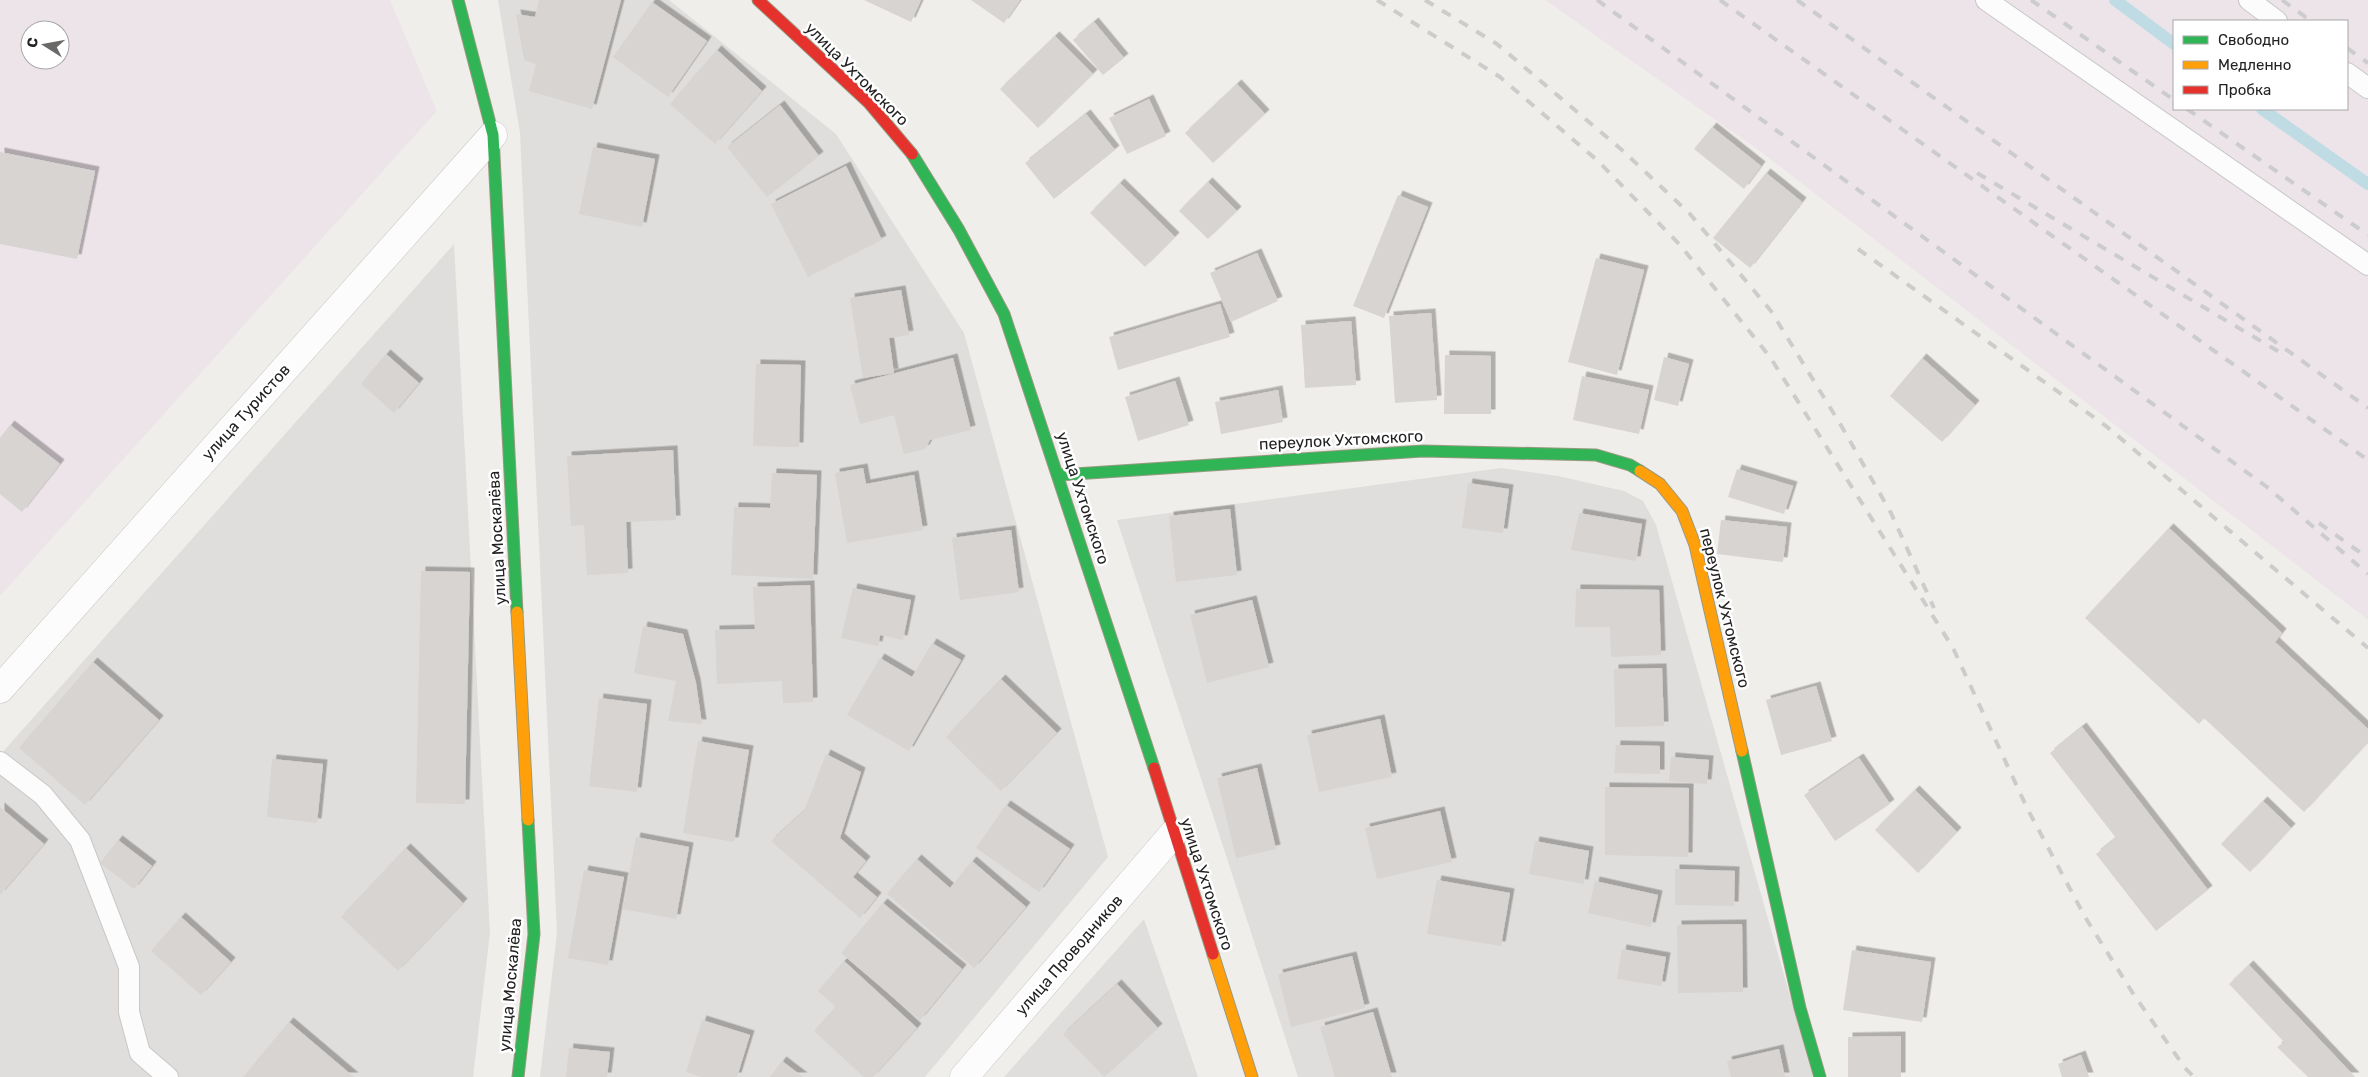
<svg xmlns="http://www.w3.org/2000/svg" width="2368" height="1077" font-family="Rubik,sans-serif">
	<defs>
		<filter id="shadow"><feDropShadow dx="4.5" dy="-4.5" stdDeviation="0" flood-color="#0004"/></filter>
	</defs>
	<rect width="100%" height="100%" fill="#f0eeeb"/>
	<g fill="#dfdedc">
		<path d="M498,0H669L836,134L964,333L1108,857L925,1077H540L557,933L520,133Z"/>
		<path d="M454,244L490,933L473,1077H0V755Z"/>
		<path d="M1501,468L1558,476L1624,491L1643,501L1656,525L1813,1077H1298L1117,520Z"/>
		<path d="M1144,919L1198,1077H1004Z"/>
	</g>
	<g fill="#ede4e9" fill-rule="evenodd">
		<path d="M0,0H390L437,111L0,596ZM30,30H60V60H30Z"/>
		<path d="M1545,0H2368V620L1761,152ZM2174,21H2347V109H2174Z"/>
	</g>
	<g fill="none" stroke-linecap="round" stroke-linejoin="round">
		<g stroke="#bfdbe3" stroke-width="12">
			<path d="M2115,0L2174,44"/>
			<path d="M2262,109L2368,184"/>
		</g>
	</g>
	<g fill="#d7d4d2" filter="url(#shadow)">
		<path d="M539,0H621L592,109L529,91L536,64L524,60L516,14L535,17Z"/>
		<path d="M864,0H921L911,22Z"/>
		<path d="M971,0H1020L1004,23Z"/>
		<path d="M652,2L707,41L668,97L613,57Z"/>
		<path d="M1094,22L1124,58L1103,75L1073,40Z"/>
		<path d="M1055,36L1093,74L1038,128L1000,89Z"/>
		<path d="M717,50L762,91L715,144L670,104Z"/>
		<path d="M1237,84L1265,114L1213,163L1185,133Z"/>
		<path d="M1149,99L1166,136L1127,154L1109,118Z"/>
		<path d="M780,105L819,156L767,197L727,147Z"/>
		<path d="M1086,114L1115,150L1054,199L1025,163Z"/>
		<path d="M1712,127L1761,166L1744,189L1694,149Z"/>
		<path d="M593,147L655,159L642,227L579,214Z"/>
		<path d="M0,152L95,171L77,259L0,244Z"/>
		<path d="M846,166L882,240L808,277L771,204Z"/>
		<path d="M1766,173L1802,202L1750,268L1713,238Z"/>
		<path d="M1208,182L1237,211L1208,239L1179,211Z"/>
		<path d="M1120,183L1175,237L1145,267L1090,213Z"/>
		<path d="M1398,195L1428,207L1384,318L1353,306Z"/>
		<path d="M1257,253L1278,301L1231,322L1210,273Z"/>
		<path d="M1596,258L1644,270L1617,375L1568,362Z"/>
		<path d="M901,290L909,335L889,338L894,373L863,378L850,298Z"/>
		<path d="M1220,304L1230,337L1118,370L1109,337Z"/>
		<path d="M1431,313L1437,400L1395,403L1389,316Z"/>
		<path d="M1351,321L1356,385L1305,388L1301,325Z"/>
		<path d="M386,354L419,383L394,413L361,384Z"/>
		<path d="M1445,355L1491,356V414H1444Z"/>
		<path d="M1664,357L1689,364L1678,406L1654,400Z"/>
		<path d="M953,358L971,430L930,440L925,449L904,454L894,415L860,424L850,385Z"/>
		<path d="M1922,358L1975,405L1942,442L1890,396Z"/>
		<path d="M756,364L801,365L799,447L753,446Z"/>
		<path d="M1582,376L1649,390L1639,434L1573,420Z"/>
		<path d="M1175,381L1189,425L1138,441L1125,397Z"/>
		<path d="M1278,390L1283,422L1221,434L1215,402Z"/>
		<path d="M10,425L60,464L22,512L0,494V438Z"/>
		<path d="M673,450L676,520L626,522L628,573L587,575L584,525L571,526L567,456Z"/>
		<path d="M863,468L866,484L914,475L923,530L847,543L835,473Z"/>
		<path d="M1737,469L1793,486L1784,514L1728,497Z"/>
		<path d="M772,473L817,475L813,579L731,575L734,507L770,508Z"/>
		<path d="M1468,483L1509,489L1503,533L1462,528Z"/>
		<path d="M1230,509L1237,575L1176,582L1169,516Z"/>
		<path d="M1579,513L1642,524L1636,561L1571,550Z"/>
		<path d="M1721,520L1787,527L1783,562L1717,554Z"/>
		<path d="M2169,528L2282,633L2275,642L2368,729V742L2304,812L2204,718L2199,724L2085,618Z"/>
		<path d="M1011,530L1019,592L960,600L952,538Z"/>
		<path d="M421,571L470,572L465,804L416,803Z"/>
		<path d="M810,585L813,702L783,703L782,681L717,684L715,630L755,629L753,587Z"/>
		<path d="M853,588L911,600L903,640L880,635L878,646L841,638Z"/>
		<path d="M1576,589L1659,590L1661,655L1611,657L1610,627H1575Z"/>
		<path d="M1252,600L1269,667L1207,683L1190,615Z"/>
		<path d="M643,626L683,634L696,683L702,724L668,721L676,681L634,673Z"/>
		<path d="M932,643L961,660L909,751L847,715L880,658L912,677Z"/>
		<path d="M93,662L159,720L85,805L19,748Z"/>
		<path d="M1662,668L1664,726L1615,727L1614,669Z"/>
		<path d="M1001,679L1057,733L1001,791L946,737Z"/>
		<path d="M1816,686L1832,741L1781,755L1766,700Z"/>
		<path d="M599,698L647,704L637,792L589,786Z"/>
		<path d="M1380,719L1392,777L1319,792L1307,735Z"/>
		<path d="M2082,727L2208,890L2156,931L2096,854L2116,838L2050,753Z"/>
		<path d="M698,741L749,750L734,842L683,833Z"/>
		<path d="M1616,745L1660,746V774L1614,773Z"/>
		<path d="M826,754L861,772L840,838L866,861L853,877L877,897L860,918L771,841L804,811Z"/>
		<path d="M1671,757L1709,760L1707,784L1669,781Z"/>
		<path d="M1859,758L1890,804L1835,841L1804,795Z"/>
		<path d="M272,759L323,764L317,823L267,817Z"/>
		<path d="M1257,768L1276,849L1236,858L1217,778Z"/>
		<path d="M1605,787L1689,788L1688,857L1605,855Z"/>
		<path d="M1915,790L1957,832L1918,873L1875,830Z"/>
		<path d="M2263,801L2291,828L2250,872L2221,844Z"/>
		<path d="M1006,805L1070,849L1039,892L976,848Z"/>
		<path d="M0,807L44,844L0,895Z"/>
		<path d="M1440,811L1452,862L1377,879L1365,828Z"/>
		<path d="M636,837L689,847L676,919L623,909Z"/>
		<path d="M118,840L152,866L134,889L100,863Z"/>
		<path d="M1535,841L1589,851L1584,884L1529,874Z"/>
		<path d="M406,848L463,903L398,971L341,917Z"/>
		<path d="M917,859L950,888L972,861L1026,907L974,968L887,894Z"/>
		<path d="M1675,869L1735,871L1734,906L1675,905Z"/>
		<path d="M584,870L624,877L608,965L568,958Z"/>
		<path d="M1437,880L1510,893L1501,946L1427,934Z"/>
		<path d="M1595,881L1658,895L1651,927L1588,913Z"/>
		<path d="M883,903L962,969L920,1020L841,953Z"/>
		<path d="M181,917L231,962L201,995L151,951Z"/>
		<path d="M1742,924L1743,992L1678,993L1677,925Z"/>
		<path d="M1622,949L1666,957L1661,986L1617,979Z"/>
		<path d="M1852,950L1931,962L1922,1022L1843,1010Z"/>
		<path d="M1352,956L1365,1008L1291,1027L1278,974Z"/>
		<path d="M844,961L917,1028L873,1077H864L814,1031L836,1007L818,991Z"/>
		<path d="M2249,965L2304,1023L2355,1077H2308L2277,1047L2284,1042L2229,984Z"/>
		<path d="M1117,984L1158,1028L1104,1077L1063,1034Z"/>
		<path d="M1373,1012L1392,1077H1335L1320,1027Z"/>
		<path d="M702,1020L750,1035L737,1077H702L686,1072Z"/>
		<path d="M289,1022L354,1077H243Z"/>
		<path d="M1901,1036V1077H1848V1037Z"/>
		<path d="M569,1048L610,1052L607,1077H566Z"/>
		<path d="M1779,1049L1785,1077H1731L1727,1061Z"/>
		<path d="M2081,1055L2089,1077H2062L2058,1064Z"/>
		<path d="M782,1061L803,1077H770Z"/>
	</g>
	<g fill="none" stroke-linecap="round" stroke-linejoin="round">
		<g stroke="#c9c8c7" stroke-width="22">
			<g id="lane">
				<path d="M1986,0L2368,265"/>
				<path d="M2249,0L2277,21"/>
				<path d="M2347,73L2368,88"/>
				<path d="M0,762L43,795L80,840L129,967V1012L140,1053L168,1077"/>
			</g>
		</g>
		<g stroke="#c9c8c7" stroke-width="29">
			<g id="street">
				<path d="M0,689L493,135"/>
				<path d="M964,1077L1174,833"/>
			</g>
		</g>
		<g stroke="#999a82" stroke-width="13">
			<g id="fast">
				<path d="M458,0L493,135L517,612"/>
				<path d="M912,154L959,230L1004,314L1154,768"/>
				<path d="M1059,475L1423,451L1596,455L1630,465L1640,471"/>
				<path d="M1742,751L1800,1008L1820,1077"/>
				<path d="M518,1077L534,934L528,820"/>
			</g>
		</g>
		<g stroke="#999a82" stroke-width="13">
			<g id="slow">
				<path d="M1640,471L1660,484L1682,511L1695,545L1742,751"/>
				<path d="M517,612L528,820"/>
				<path d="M1213,954L1252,1077"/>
			</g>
		</g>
		<g stroke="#999a82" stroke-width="13">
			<g id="jam">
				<path d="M758,0L869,103L912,154"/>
				<path d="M1154,768L1213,954"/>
			</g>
		</g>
		<use href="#lane" stroke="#fdfcfc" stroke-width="20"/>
		<use href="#street" stroke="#fdfcfc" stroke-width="28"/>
		<use href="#fast" stroke="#30b455" stroke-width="11"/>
		<use href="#slow" stroke="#ff9f0a" stroke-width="11"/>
		<use href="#jam" stroke="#e5322d" stroke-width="11"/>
		<g stroke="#ccc" stroke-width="4" stroke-dasharray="10 10" stroke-linecap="butt">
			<path d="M1377,0L1500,77L1598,161L1680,245L1770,357L1953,648L2027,808L2085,917L2134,995L2185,1068L2194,1077"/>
			<path d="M1425,0L1497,44L1622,150L1690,214L1771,311L1842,427L1891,513L1934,608"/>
			<path d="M1597,0L2267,487L2368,574"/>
			<path d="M1720,0L2368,460"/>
			<path d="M1797,0L2368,408"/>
			<path d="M2031,0L2174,100"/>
			<path d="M2282,0L2311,21"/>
			<path d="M2347,48L2368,63"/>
			<path d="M2187,109L2368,235"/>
			<path d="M1977,173L2281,353"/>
			<path d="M1858,249L2106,426L2368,648"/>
			<path d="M2319,523L2368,558"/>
		</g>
	</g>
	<g text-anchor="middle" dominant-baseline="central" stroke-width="5" stroke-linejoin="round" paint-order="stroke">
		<g font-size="16" fill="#222" stroke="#fff">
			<text transform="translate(857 74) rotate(45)">улица Ухтомского</text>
			<text transform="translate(246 412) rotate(-48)">улица Туристов</text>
			<text transform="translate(1341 440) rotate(-3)">переулок Ухтомского</text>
			<text transform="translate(1083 498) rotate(72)">улица Ухтомского</text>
			<text transform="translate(497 538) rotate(-93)">улица Москалёва</text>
			<text transform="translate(1725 608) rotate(76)">переулок Ухтомского</text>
			<text transform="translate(1207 884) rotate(72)">улица Ухтомского</text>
			<text transform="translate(1069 955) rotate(-49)">улица Проводников</text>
			<text transform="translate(510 985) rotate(-85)">улица Москалёва</text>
		</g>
	</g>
	<rect x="2173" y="20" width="175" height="90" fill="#ffffff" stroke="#a7a7a7"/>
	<rect x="2183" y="36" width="25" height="8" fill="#30b455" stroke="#a7a7a7"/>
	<text x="2218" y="45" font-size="15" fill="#222222">Свободно</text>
	<rect x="2183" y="61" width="25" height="8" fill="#ff9f0a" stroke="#a7a7a7"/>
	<text x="2218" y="70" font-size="15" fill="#222222">Медленно</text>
	<rect x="2183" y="86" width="25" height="8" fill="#e5322d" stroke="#a7a7a7"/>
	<text x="2218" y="95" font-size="15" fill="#222222">Пробка</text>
	<g transform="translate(45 45) rotate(281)"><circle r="24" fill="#ffffff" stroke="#a7a7a7"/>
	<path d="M0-4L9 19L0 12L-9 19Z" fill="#6a6968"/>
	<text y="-8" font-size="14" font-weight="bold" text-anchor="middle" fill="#222222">С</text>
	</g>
</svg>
